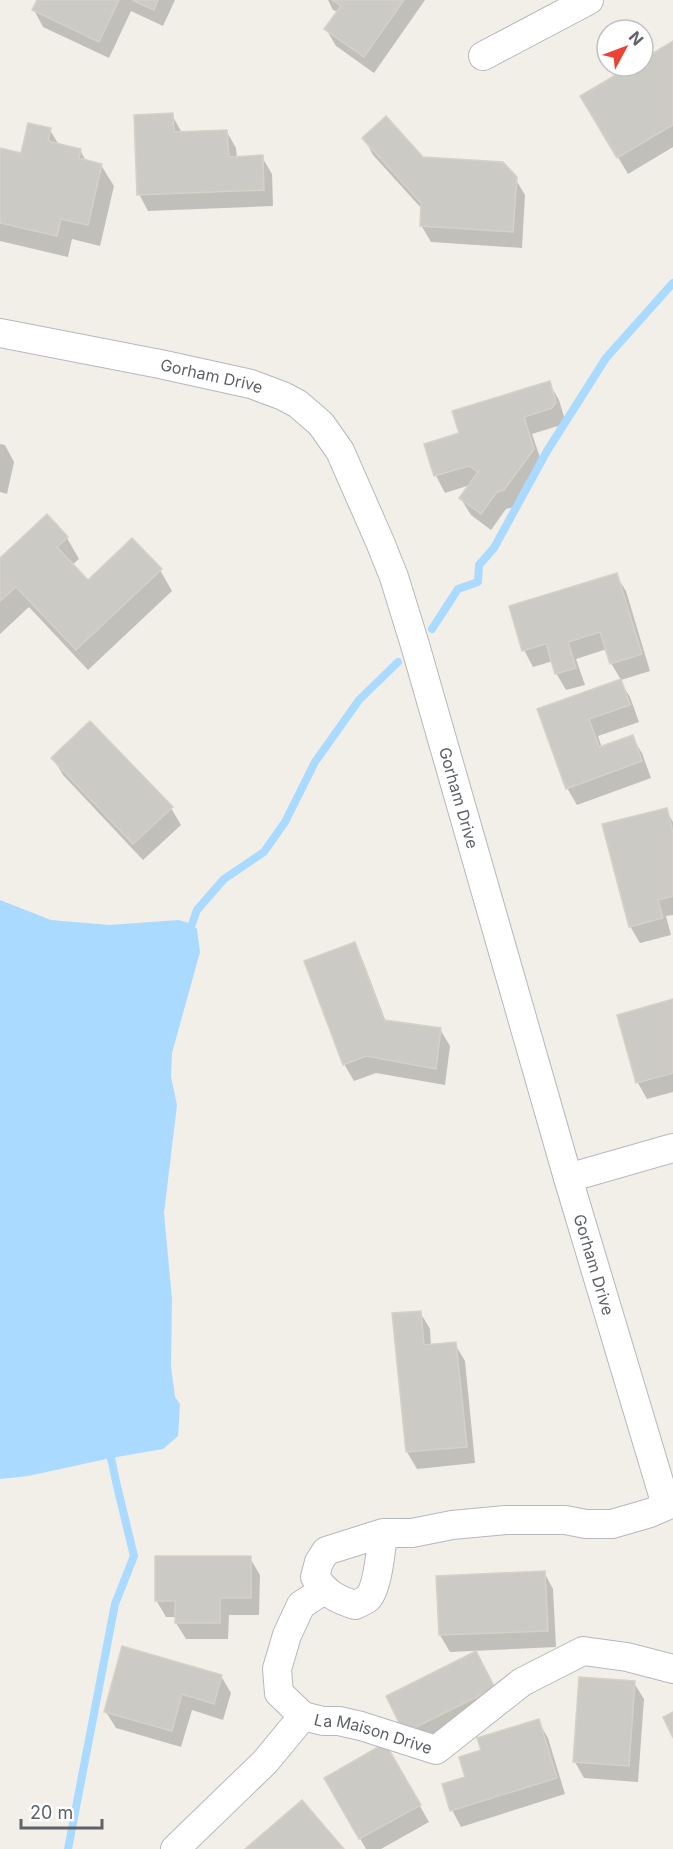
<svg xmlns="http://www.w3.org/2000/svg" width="673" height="1849" font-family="Inter,sans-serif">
	<rect width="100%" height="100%" fill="#f1efe8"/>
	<path fill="#aadaff" d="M0,900L51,920L109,925L179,920L192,924L197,929L200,952L172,1053L171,1077L177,1105L164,1213L172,1299L171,1366L175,1397L180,1404L178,1436L163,1449L111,1458L28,1476L0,1479Z"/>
	<g fill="#0003">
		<path d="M38,0H175L163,26L131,11L109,58L43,27L34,10Z"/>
		<path d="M328,0H425L374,73L336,46L326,29L338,12L333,10Z"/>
		<path d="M673,43V147L628,174L582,97L634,66H643V61Z"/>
		<path d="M172,115L182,133L227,132L236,148L237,158L262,157L272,174L273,206L148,211L139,194Z"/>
		<path d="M50,130L59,145L80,150L86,161L101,165L114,186L100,246L72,239L68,257L0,241V150L22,155Z"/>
		<path d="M364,138L422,158L515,178L525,195L522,248L431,242L421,225L422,209L373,155Z"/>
		<path d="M549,383L559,400L565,420L561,425L532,434L543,466L514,507L506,509L491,530L471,515L461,499L470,485L445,493L436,476L426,445L461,434Z"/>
		<path d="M0,444L5,445L14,462L7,494L0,492Z"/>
		<path d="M47,516L67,538L79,559L72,565L88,582L160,570L172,591L88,670L29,607L0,634V560Z"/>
		<path d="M616,575L626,591L650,671L621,680L611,663L607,649L576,659L585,685L566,690L556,673L553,661L533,667L524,650Z"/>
		<path d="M620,681L630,697L639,722L598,736L602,748L632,737L642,753L651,778L577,805L567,788L539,710Z"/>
		<path d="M53,758L171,808L181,825L143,860L63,775Z"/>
		<path d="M666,810L673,822V915L666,916L671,935L640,943L630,926Z"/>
		<path d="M354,944L363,961L386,1022L440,1029L450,1046L445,1085L376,1073L354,1081L344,1064Z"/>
		<path d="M673,1000V1092L647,1099L638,1083L619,1016Z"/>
		<path d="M420,1312L430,1329L431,1346L455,1344L465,1361L475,1463L417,1469L407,1452L394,1315Z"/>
		<path d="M250,1558L260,1575L259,1615H229L228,1639H186L176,1623V1617H166L156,1600Z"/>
		<path d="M544,1572L553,1589L556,1647L450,1652L440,1635L437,1577Z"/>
		<path d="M476,1653L503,1705L415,1749L405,1732Z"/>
		<path d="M221,1676L231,1693L223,1720L192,1710L181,1747L116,1728L106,1712Z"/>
		<path d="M634,1683L644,1699L638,1782L584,1778L575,1762Z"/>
		<path d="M538,1721L548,1738L565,1794L461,1827L452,1810L467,1778L483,1751Z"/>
		<path d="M385,1745L429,1822L381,1849H366L326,1779Z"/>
	</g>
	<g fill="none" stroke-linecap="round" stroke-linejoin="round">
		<g stroke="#aadaff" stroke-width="8">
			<path d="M432,629L458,589L478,582L479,565L494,548L547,451L606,358L673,283"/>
			<path d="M187,931L192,924L197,910L224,879L264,852L285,822L315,762L359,700L398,662"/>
			<path d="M68,1849L115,1604L134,1556L117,1486L111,1458L112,1449"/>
		</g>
	</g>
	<g fill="#cccac5" stroke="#d6d1c6" stroke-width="1.5">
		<path d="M37,0H119L99,42L32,10Z"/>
		<path d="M132,0H158L154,10Z"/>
		<path d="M332,0H404L364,57L324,29L341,6Z"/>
		<path d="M673,41V125L617,158L580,96L631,66H643V59Z"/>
		<path d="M173,113L174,132L227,130L229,157L263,155L264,190L137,195L134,115Z"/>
		<path d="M386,116L423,157L503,162L517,177L513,232L420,226L421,203L362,138Z"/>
		<path d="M28,123L51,128L48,141L81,149L79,158L102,164L88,225L61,219L57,236L0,223V148L21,153Z"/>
		<path d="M550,381L556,402L552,408L524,417L534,449L504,490L497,492L481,514L459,498L478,472L469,466L434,476L424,444L459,433L452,411Z"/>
		<path d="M47,514L68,537L57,547L88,580L132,538L162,569L76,650L16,587L0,601V558Z"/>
		<path d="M617,573L642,654L610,664L600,632L568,642L576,668L555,674L546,644L522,651L509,606Z"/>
		<path d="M621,679L630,705L589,719L599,747L633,735L642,761L566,789L537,709Z"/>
		<path d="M90,721L173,807L133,844L51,758Z"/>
		<path d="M667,808L673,832V896L658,900L663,918L629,927L602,824Z"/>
		<path d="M355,942L384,1020L441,1028L436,1069L366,1056L343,1065L304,961Z"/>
		<path d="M673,999V1073L636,1083L617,1015Z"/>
		<path d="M421,1311L424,1345L456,1342L467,1447L406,1452L392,1313Z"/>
		<path d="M155,1556H251V1598H220V1623H175V1601H155Z"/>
		<path d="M545,1571L548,1631L439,1635L436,1576Z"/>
		<path d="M122,1646L222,1675L214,1704L182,1694L172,1731L104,1712Z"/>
		<path d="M476,1651L495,1688L404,1733L386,1696Z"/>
		<path d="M579,1677L635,1681L629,1766L573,1762Z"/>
		<path d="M673,1712V1738L663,1717Z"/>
		<path d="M539,1719L557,1778L450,1811L442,1784L465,1777L459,1757L481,1750L477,1738Z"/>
		<path d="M385,1743L421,1805L359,1839L324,1778Z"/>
		<path d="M302,1800L344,1849H245Z"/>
	</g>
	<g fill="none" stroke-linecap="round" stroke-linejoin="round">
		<g stroke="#b5b8bc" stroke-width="30">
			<g id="minor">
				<path d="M483,56L589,0"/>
				<path id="s1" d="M0,333L160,364L251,384L283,396L298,404L321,424L340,451L380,542L394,577L415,645L568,1178L666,1505"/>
				<path d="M568,1178L673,1148"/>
				<path d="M383,1533C381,1549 378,1587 368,1598C365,1601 359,1603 355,1605C336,1599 327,1594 315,1577L319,1562L326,1551L383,1533H412L452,1525L506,1520H565L586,1524H612L650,1513L673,1503"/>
				<path id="s2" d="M324,1590L301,1605L287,1635L277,1669L279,1693L303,1716L323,1721H339L361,1726L436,1750L522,1682L583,1651L627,1657L673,1669"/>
				<path d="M175,1849L265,1762L303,1716"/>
			</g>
		</g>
		<use href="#minor" stroke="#fff" stroke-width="28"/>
	</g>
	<g text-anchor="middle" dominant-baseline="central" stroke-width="4.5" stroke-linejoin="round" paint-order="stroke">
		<g font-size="16" fill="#5f6368" stroke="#fff">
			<text stroke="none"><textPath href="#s1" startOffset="216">Gorham Drive</textPath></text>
			<text stroke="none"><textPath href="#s1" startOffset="738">Gorham Drive</textPath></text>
			<text stroke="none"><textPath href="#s1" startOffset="1224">Gorham Drive</textPath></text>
			<text stroke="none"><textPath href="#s2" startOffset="226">La Maison Drive</textPath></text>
		</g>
	</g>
	<g transform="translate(625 48) rotate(49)"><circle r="28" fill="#ffffff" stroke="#bfc1c3" stroke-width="1.5"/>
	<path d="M0-4.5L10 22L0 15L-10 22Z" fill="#ea4335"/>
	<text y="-9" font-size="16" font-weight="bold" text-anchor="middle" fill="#5f6368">N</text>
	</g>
	<path d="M21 1819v9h81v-9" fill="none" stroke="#5f6368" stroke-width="3"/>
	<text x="30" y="1819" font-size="18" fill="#5f6368" stroke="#ffffff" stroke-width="4.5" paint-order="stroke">20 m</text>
</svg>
